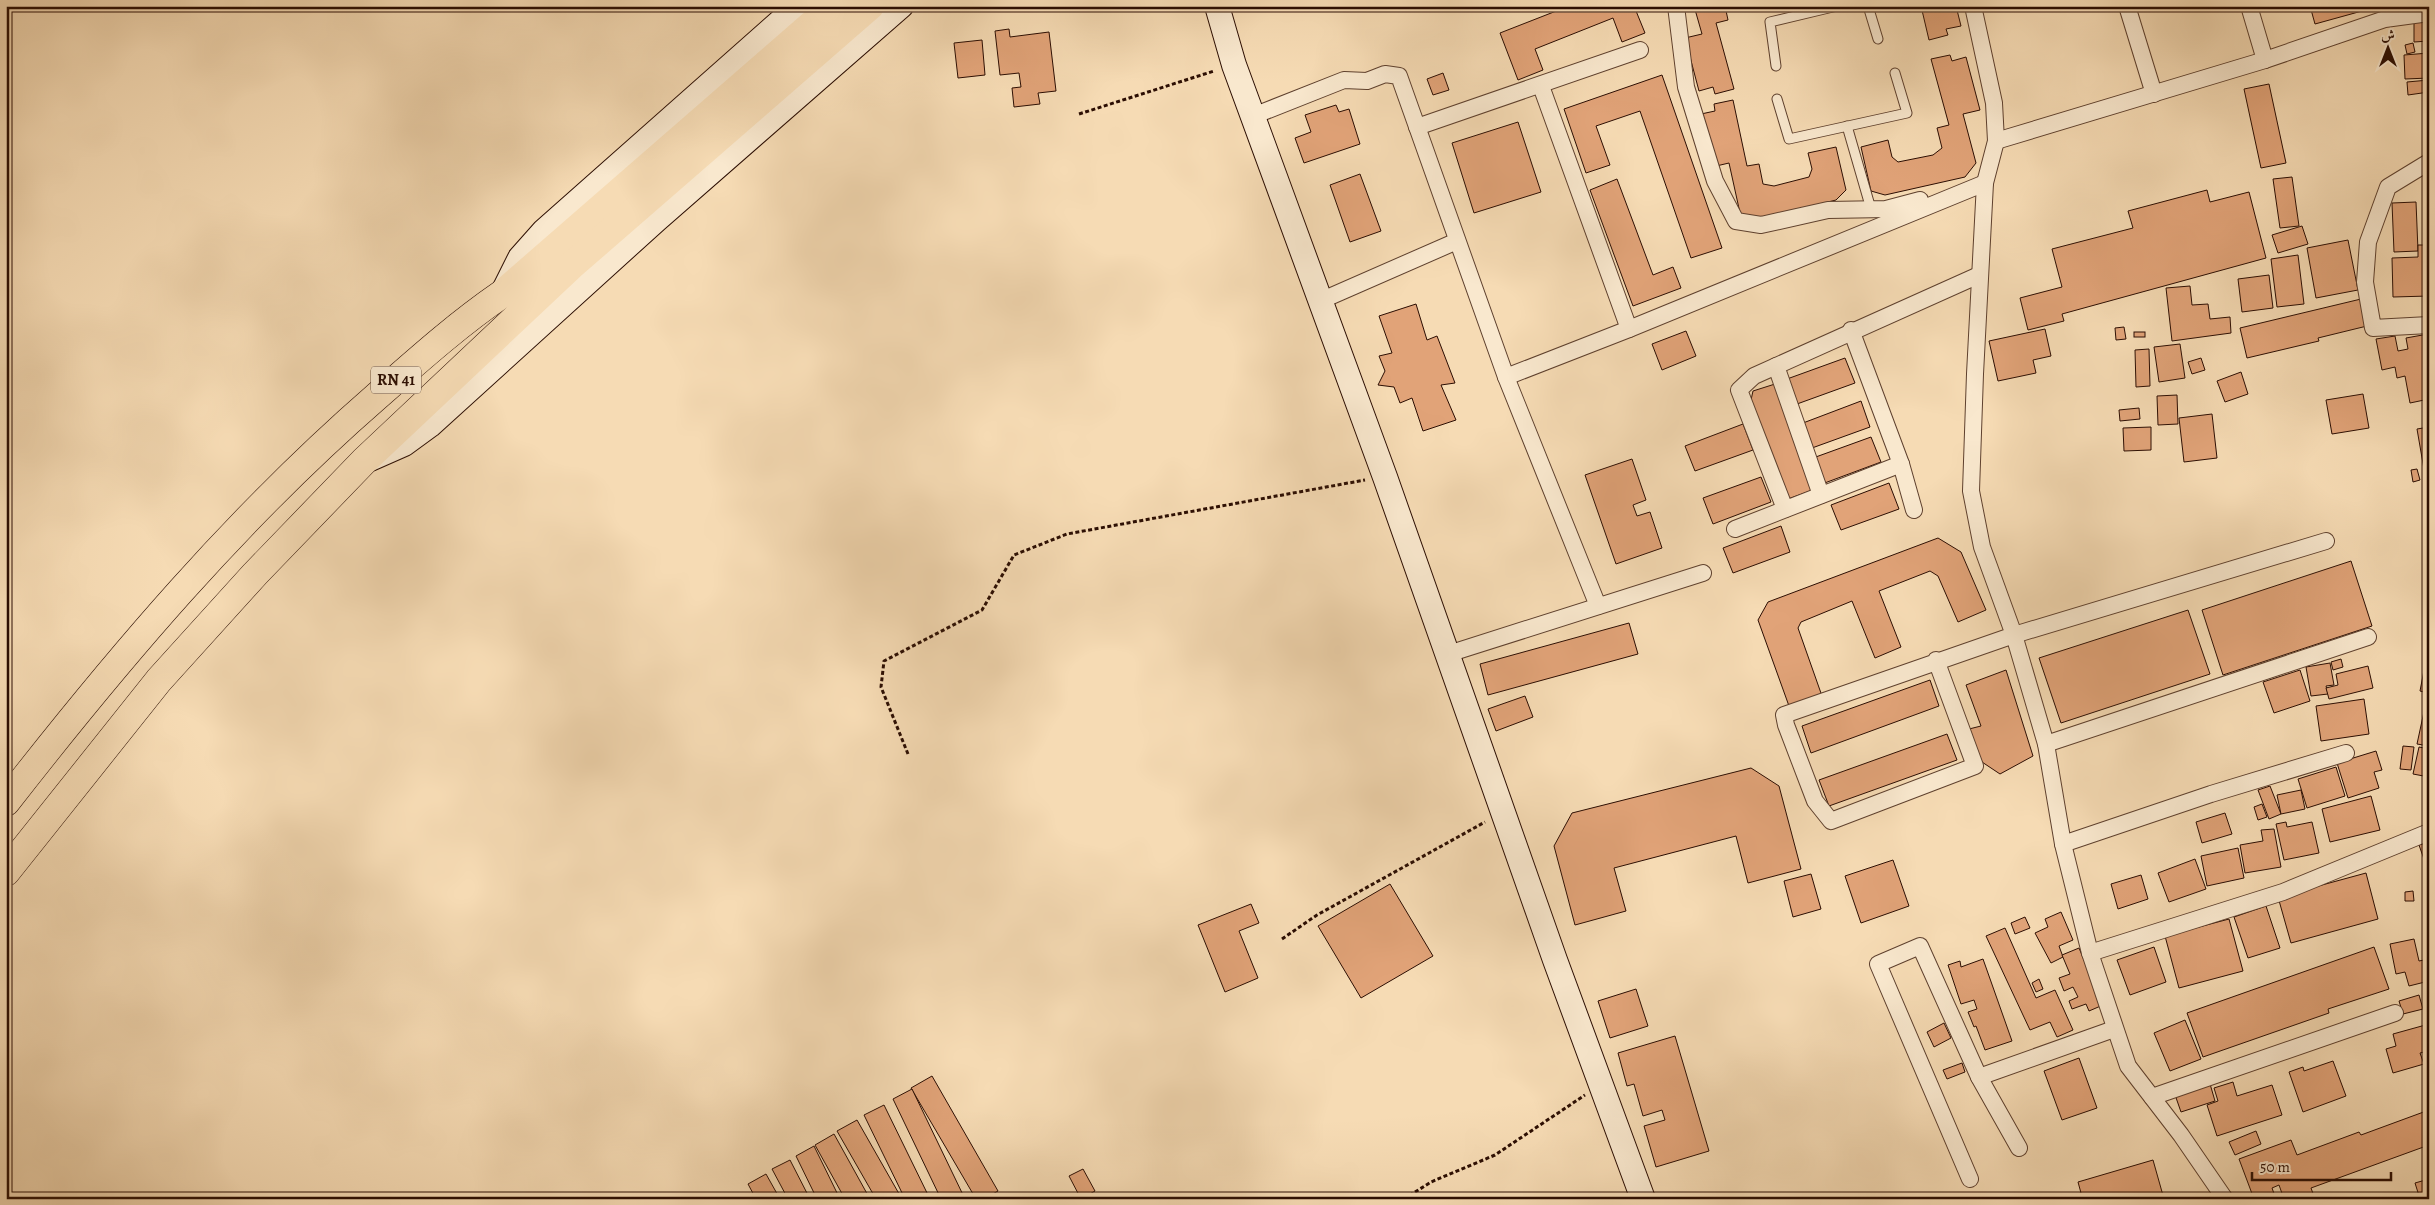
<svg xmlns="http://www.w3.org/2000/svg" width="2435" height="1205" font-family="Alegreya,Amiri,serif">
	<rect width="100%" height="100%" fill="#f6dbb4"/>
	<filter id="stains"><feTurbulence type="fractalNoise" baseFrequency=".004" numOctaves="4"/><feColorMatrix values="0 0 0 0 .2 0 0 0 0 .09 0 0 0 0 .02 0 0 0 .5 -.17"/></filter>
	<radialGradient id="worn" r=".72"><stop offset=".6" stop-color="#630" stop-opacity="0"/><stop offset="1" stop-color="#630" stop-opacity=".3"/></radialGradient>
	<g fill="#e1a378" stroke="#2b0d02">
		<path d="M1569,6H1634L1645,33L1622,42L1613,18L1535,49L1543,70L1518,80L1500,33Z"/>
		<path d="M1694,6H1725L1728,20L1716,23L1734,89L1715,94L1713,87L1699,91L1685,38L1702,34Z"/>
		<path d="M1921,6H1956L1961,26L1946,29L1948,35L1929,40Z"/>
		<path d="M2310,6H2361L2362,11L2315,24Z"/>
		<path d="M2414,20H2429V41L2414,42Z"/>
		<path d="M1009,29L1010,37L1049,32L1056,91L1038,93L1040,104L1014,107L1012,88L1021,87L1019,73L1000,75L995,31Z"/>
		<path d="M982,40L985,75L958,78L954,43Z"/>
		<path d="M2413,43L2415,52L2407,54L2405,45Z"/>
		<path d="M2429,53V78L2405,79L2404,55Z"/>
		<path d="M1950,55L1952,61L1966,57L1980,110L1963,114L1976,163L1965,177L1885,195L1871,191L1861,147L1888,140L1892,157L1898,162L1933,155L1942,148L1937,128L1949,125L1931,59Z"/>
		<path d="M1443,73L1449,90L1433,95L1427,79Z"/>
		<path d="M1662,75L1722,248L1691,258L1640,111L1596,126L1610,165L1586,173L1564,109Z"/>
		<path d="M2429,80V92L2408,95L2407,82Z"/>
		<path d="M2269,84L2286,163L2261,168L2244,89Z"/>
		<path d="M1733,100L1747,166L1759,164L1763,184L1774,186L1809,177L1812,169L1808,153L1836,147L1846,190L1836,200L1756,220L1740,213L1729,163L1712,167L1701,114L1715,111L1714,104Z"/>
		<path d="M1336,105L1339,112L1349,109L1360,144L1304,163L1295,138L1311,132L1305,115Z"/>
		<path d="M1518,122L1541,192L1474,213L1452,143Z"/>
		<path d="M1360,174L1381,231L1350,242L1330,185Z"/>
		<path d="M2292,177L2299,226L2280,228L2273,179Z"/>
		<path d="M1617,179L1653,275L1673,267L1681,288L1633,306L1590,190Z"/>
		<path d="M2207,190L2210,202L2249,192L2266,258L2062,314L2064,321L2028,330L2020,298L2062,287L2052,249L2133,228L2128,211Z"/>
		<path d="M2416,202L2418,251L2394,252L2392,203Z"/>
		<path d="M2302,226L2308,244L2278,253L2272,235Z"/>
		<path d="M2348,240L2358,290L2316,298L2307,248Z"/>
		<path d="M2418,245H2429V296L2393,297L2392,258L2418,257Z"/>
		<path d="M2298,255L2304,304L2277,307L2271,259Z"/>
		<path d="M2269,275L2273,308L2242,312L2238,279Z"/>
		<path d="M2190,286L2192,305L2208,304L2210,319L2230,317L2231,333L2172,341L2166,288Z"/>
		<path d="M2361,299L2367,326L2318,338L2319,341L2247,358L2240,328Z"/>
		<path d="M1416,304L1427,340L1437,336L1455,383L1441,385L1456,420L1423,431L1412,398L1400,403L1394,387L1378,385L1385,371L1379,356L1392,353L1379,316Z"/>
		<path d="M2124,327L2126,339L2116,340L2115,328Z"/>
		<path d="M2045,329L2051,356L2033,360L2036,373L1998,381L1989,341Z"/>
		<path d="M1686,331L1696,356L1662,370L1652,344Z"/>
		<rect x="2134" y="332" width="11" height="5"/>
		<path d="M2428,334L2429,399L2410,403L2405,376L2397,378L2395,367L2382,370L2376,339L2395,336L2398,351L2408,349L2406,338Z"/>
		<path d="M2180,344L2185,378L2159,382L2154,347Z"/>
		<path d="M2149,349L2150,386L2136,387L2135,350Z"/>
		<path d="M1845,358L1855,383L1797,404L1787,379Z"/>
		<path d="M2201,358L2205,370L2192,374L2188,362Z"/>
		<path d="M2241,372L2248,394L2225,402L2217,381Z"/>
		<path d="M1775,384L1813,490L1788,499L1751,400L1753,391Z"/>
		<path d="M2363,394L2369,428L2332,434L2326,400Z"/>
		<path d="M2177,395L2178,424L2158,425L2157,396Z"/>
		<path d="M1861,401L1870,427L1812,448L1803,423Z"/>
		<path d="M2139,408L2140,419L2120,421L2119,410Z"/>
		<path d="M2212,414L2217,458L2184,462L2179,418Z"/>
		<path d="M1743,424L1753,450L1695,471L1685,446Z"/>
		<path d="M2151,427V450L2124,451L2123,428Z"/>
		<path d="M2429,427V480L2426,481L2417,429Z"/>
		<path d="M1871,437L1881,462L1822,484L1813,458Z"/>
		<path d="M1632,459L1646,500L1633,505L1637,516L1650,512L1662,548L1616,564L1585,475Z"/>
		<path d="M2417,469L2420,480L2413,482L2411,470Z"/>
		<path d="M1761,477L1771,502L1713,524L1703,498Z"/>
		<path d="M1889,483L1899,509L1841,530L1831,505Z"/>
		<path d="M1781,526L1790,552L1733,573L1723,548Z"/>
		<path d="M1938,538L1961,552L1986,610L1958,622L1938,576L1930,571L1879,591L1901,647L1875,658L1852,601L1801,622L1798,628L1822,696L1789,706L1758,620L1768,602Z"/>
		<path d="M2351,561L2372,626L2223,675L2202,610Z"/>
		<path d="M2188,610L2210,674L2061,723L2039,658Z"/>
		<path d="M1629,623L1638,654L1488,695L1480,664Z"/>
		<path d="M2341,659L2343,667L2333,670L2331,662Z"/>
		<path d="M2330,663L2334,685L2326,686L2328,694L2311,696L2306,667Z"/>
		<path d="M2425,665H2429V746L2417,744L2428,693L2420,691Z"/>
		<path d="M2368,666L2373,688L2329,699L2326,688L2338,685L2336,674Z"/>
		<path d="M2006,670L2033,756L2000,774L1982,762L1969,729L1981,726L1966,685Z"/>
		<path d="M2300,670L2310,701L2274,713L2263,682Z"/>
		<path d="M1930,680L1939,706L1811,753L1802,726Z"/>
		<path d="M1525,696L1533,717L1496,731L1488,709Z"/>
		<path d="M2364,699L2369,734L2321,741L2316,706Z"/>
		<path d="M1947,734L1957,760L1829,806L1819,780Z"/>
		<path d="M2403,746L2414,747L2411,770L2400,769Z"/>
		<path d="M2419,747L2429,749V777L2413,774Z"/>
		<path d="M2376,751L2382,770L2374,772L2379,788L2348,798L2337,763Z"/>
		<path d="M2336,767L2345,796L2307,808L2298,779Z"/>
		<path d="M1751,768L1779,786L1801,869L1748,883L1736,836L1614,868L1626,911L1575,925L1554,846L1572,813Z"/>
		<path d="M2270,786L2281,814L2269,819L2258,790Z"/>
		<path d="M2301,790L2305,809L2281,814L2277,795Z"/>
		<path d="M2371,796L2380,830L2330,842L2322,809Z"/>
		<path d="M2262,804L2267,817L2258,820L2254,807Z"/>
		<path d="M2225,813L2232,834L2202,843L2196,822Z"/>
		<path d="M2286,822L2287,827L2312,822L2319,853L2284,860L2276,824Z"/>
		<path d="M2274,829L2281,867L2245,873L2240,845L2263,841L2261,830Z"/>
		<path d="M2429,842V864L2426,865L2419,845Z"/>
		<path d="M2238,848L2244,878L2207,886L2201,856Z"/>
		<path d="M2195,859L2206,889L2169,902L2158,873Z"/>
		<path d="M1893,860L1909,906L1861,923L1845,876Z"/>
		<path d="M2366,873L2378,919L2291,943L2278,897Z"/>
		<path d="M1811,874L1821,909L1793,917L1784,881Z"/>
		<path d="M2141,875L2148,899L2118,909L2111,884Z"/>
		<path d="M1390,884L1433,956L1361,998L1318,926Z"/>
		<path d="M2413,891L2414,901H2405V892Z"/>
		<path d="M1251,904L1259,923L1239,931L1258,978L1225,992L1198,925Z"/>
		<path d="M2266,906L2280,948L2248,958L2234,917Z"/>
		<path d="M2061,912L2073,940L2059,946L2063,957L2051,963L2035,933L2048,927L2045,919Z"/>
		<path d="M2025,917L2030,928L2015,934L2011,923Z"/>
		<path d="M2229,919L2243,971L2179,988L2165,936Z"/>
		<path d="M2005,928L2036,998L2055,990L2073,1030L2057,1037L2050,1022L2030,1030L1986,936Z"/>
		<path d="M2414,939L2419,961L2429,959V981L2409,986L2405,972L2396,974L2390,944Z"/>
		<path d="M2154,947L2166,982L2130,995L2117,960Z"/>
		<path d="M2374,947L2389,989L2328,1009L2329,1013L2203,1057L2187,1013Z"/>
		<path d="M2079,948L2103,1005L2089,1011L2086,1004L2072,1009L2069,1001L2078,997L2073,987L2064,991L2059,978L2070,974L2062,955Z"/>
		<path d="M1983,959L2012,1041L1985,1050L1976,1026L1974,1027L1968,1012L1977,1009L1974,1000L1961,1004L1948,965L1960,961L1961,967Z"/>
		<path d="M2039,979L2043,989L2036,992L2032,983Z"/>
		<path d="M1636,989L1648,1026L1610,1038L1598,1001Z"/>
		<path d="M2419,995L2423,1009L2403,1014L2399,1001Z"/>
		<path d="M2185,1020L2201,1059L2170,1071L2154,1033Z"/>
		<path d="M1944,1023L1951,1038L1934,1047L1927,1032Z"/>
		<path d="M2429,1024V1051L2420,1053L2424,1064L2393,1073L2386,1049L2396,1046L2393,1034Z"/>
		<path d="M1675,1036L1709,1151L1656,1167L1644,1126L1665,1120L1662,1110L1643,1116L1634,1084L1627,1086L1618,1053Z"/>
		<path d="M2079,1058L2097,1108L2062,1120L2044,1071Z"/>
		<path d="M2333,1061L2346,1096L2303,1112L2289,1072L2303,1067L2304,1071Z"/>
		<path d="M1962,1063L1965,1072L1947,1079L1943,1070Z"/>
		<path d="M932,1076L998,1191L984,1199H976L911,1088Z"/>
		<path d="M2208,1077L2215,1101L2181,1112L2173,1089Z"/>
		<path d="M2233,1082L2237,1096L2272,1085L2282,1115L2217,1136L2207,1105L2218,1101L2214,1088Z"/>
		<path d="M912,1089L965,1199H941L893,1099Z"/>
		<path d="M884,1105L930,1199H905L864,1115Z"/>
		<path d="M2429,1110V1145L2311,1188L2315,1199H2284L2279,1185L2272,1188L2276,1199H2254L2239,1159L2291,1140L2297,1155L2359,1132L2361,1135Z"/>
		<path d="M857,1120L902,1199H876L837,1131Z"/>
		<path d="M2256,1131L2261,1144L2235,1155L2229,1142Z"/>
		<path d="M834,1134L870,1199H845L815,1145Z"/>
		<path d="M814,1146L840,1199H817L796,1156Z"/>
		<path d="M790,1160L810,1199H788L772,1169Z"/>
		<path d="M2153,1160L2164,1199H2069V1196L2081,1193L2078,1182Z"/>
		<path d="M1083,1169L1095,1191L1081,1199L1069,1176Z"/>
		<path d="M766,1174L780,1199H756L748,1184Z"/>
		<path d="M2429,1179V1199H2420L2415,1183Z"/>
	</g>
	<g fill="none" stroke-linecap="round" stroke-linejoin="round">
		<g stroke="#5e402e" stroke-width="11">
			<g id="lane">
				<path d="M1868,6L1878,39"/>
				<path d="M1776,66L1770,22L1837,6"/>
				<path d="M1777,99L1789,139L1907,113L1895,73"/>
				<path d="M1847,126L1871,209"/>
			</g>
		</g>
		<g stroke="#5e402e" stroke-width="18">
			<g id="street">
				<path d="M1676,6L1686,87L1715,181L1736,221L1761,225L1828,210L1886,209L1920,200"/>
				<path d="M1973,6L1994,103L1996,141L1985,183L1975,374L1971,491L1982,547L2014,635L2046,744L2063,844L2090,953L2128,1066L2181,1135L2225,1199"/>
				<path d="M2127,6L2154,94"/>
				<path d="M2249,6L2265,60"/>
				<path d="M1541,86L1629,329"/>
				<path d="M1253,116L1344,80L1367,81L1385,74L1399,76L1506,377L1598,606"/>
				<path d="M1417,127L1640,50"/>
				<path d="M1996,141L2265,60L2385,19L2429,13"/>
				<path d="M2429,162L2388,187L2368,242L2365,282L2373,328L2429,325"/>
				<path d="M1320,301L1457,241"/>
				<path d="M1851,330L1901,464L1914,510"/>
				<path d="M1776,366L1821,495"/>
				<path d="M1506,377L1629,329L1985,183"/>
				<path d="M1785,509L1739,390L1754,376L1979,275"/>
				<path d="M1735,529L1901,464"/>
				<path d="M1448,654L1703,573"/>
				<path d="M1936,660L1975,766L1831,821L1815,801L1786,725L1784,715L2014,635L2326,541"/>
				<path d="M2046,744L2368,637"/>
				<path d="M2063,844L2211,794L2346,753"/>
				<path d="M2090,953L2283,892L2429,832"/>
				<path d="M1979,1077L2114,1029"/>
				<path d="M2152,1097L2395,1013"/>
				<path d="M1970,1179L1878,964L1920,946L1979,1077L2019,1148"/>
			</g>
		</g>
		<g stroke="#2b0d02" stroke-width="26">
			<g id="secondary">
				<path d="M1217,6L1234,65L1385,477L1555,960L1643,1199"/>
				<path d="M504,290L520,258L544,231L798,6"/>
				<path d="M370,459L404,444L430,425L656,220L901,6"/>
			</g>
		</g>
		<g stroke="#2b0d02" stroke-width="29">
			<g id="highway">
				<path d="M6,802C119,657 237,518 376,397C417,361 457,325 502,294L833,6"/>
				<path d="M6,872L159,680L255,574L364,461L571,266L870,6"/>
			</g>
		</g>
		<g stroke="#2b0d02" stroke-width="3" stroke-dasharray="4 2.5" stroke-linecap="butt">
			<path d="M1079,114L1214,71"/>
			<path d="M908,754L881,687L884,661L982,610L1014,555L1067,534L1365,480"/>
			<path d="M1282,939L1317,915L1485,822"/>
			<path d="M1404,1199L1431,1182L1495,1155L1585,1095"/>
		</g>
		<use href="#lane" stroke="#f9e8ce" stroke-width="9"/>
		<use href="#street" stroke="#f9e8ce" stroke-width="16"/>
		<use href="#secondary" stroke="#f9e8ce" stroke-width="24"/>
		<use href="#highway" stroke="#f6dbb4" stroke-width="28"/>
	</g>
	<g text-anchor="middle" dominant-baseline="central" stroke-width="5" stroke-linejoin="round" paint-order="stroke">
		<rect fill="#f9e8ce" stroke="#694f3f" stroke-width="1" x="371" y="366.5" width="50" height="27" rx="4"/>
		<g font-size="16" font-weight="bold" fill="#2b0d02">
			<text x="396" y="380">RN 41</text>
		</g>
	</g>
	<rect width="2435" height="1205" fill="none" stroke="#f6dbb4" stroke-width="25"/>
	<rect x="8" y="8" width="2420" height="1190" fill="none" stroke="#2b0d02" stroke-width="2.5"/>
	<rect x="12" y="12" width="2410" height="1180" fill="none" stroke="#2b0d02"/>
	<g transform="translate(2388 48)" stroke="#f9e8ce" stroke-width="4" paint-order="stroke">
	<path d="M0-4L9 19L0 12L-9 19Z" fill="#2b0d02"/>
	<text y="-8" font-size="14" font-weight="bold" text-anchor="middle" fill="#2b0d02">ش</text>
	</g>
	<path d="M2252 1172v8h139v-8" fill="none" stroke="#2b0d02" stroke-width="2.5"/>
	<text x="2260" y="1172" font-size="15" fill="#2b0d02" stroke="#f9e8ce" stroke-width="4" paint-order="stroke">50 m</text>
	<rect width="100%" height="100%" filter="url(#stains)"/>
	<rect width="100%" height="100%" fill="url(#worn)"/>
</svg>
